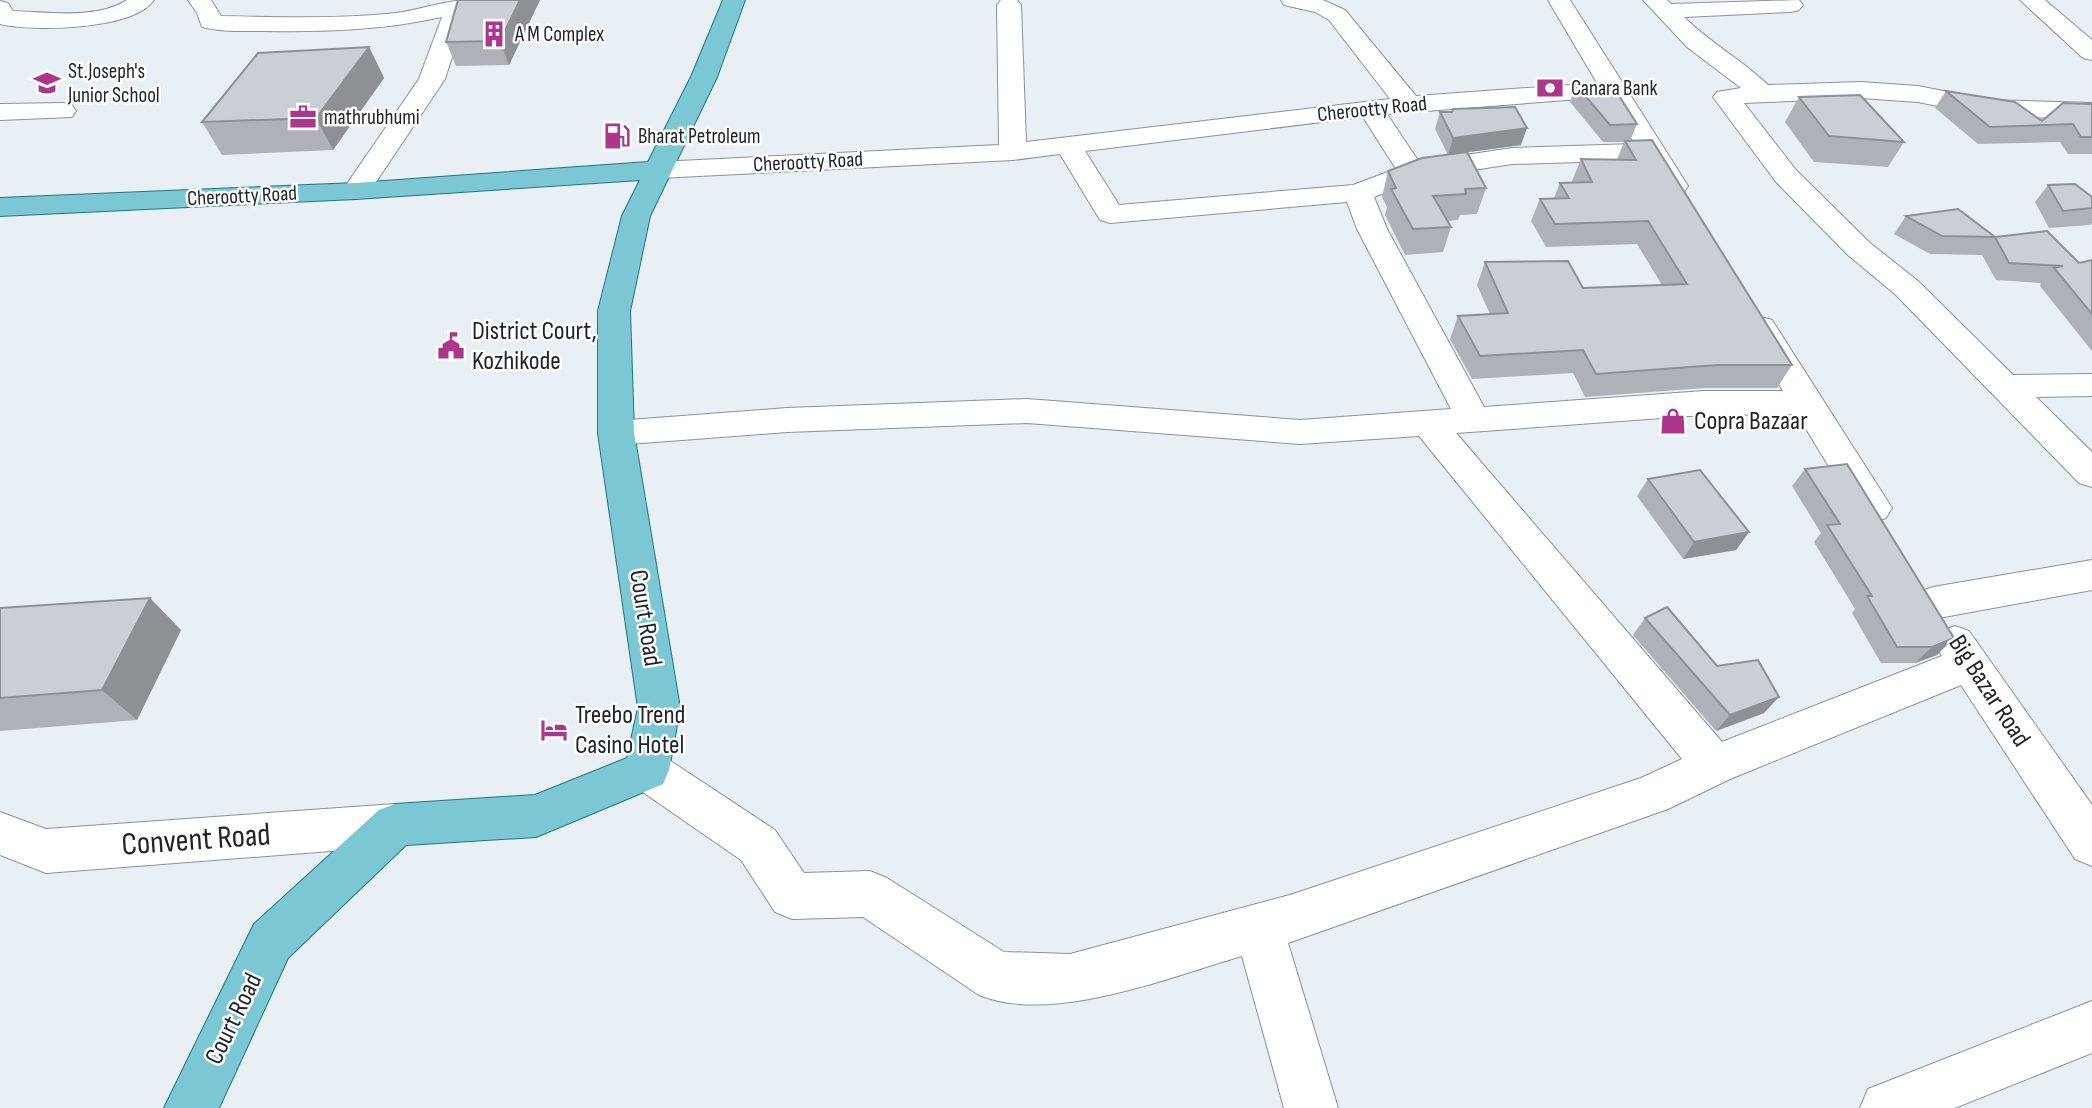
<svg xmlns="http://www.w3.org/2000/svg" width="2092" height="1108" font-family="'Sofia Sans Condensed',sans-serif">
	<rect width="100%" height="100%" fill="#e8f0f5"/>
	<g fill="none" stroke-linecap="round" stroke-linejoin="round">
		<g stroke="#8b9297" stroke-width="2">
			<g id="minor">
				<path d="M127,0H154C134,30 33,32 0,24V1L8,3L13,11C48,12 96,20 127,0Z"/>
				<path d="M188,0H211L221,16C276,17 332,19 387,14C416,12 442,0 470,0L445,79L366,197L356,199L346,197L342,191L419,79L442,17C383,30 326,32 266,31C245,31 222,32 202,27L197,13Z"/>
				<path d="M1001,0H1017L1021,5L1026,142L1390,99L1329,20L1315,12L1284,5L1281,0H1323L1345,10L1416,96L1597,83L1548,0H1570L1688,186L1684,192L1674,194L1664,192L1644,160L1512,164L1421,178L1374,197L1387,229L1484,407L1704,391H1783L1745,327L1750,320L1761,317L1772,320L1892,508L1886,518L1873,522L1860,518L1797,414L1704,415L1456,433L1722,742L1942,656L1934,643L1941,631L1955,626L1969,631L2092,805V866L2075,859L1961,685L1730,779L1668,809L1288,943L1338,1108H1284L1242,956C1169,977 1052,1025 979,995L863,917L792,919L775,912L741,860L631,784L625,770L631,756L647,750L663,756L775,830L804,873L870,871L887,878L1004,952L1070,954L1290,895L1641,778L1682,759L1419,436L1300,444L1027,423L787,432L616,445L604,442L598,433L604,424L616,421L787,408L1027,399L1300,420L1451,409L1357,229L1347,202L1110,223L1100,220L1060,154L1013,160L659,178L649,176L645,170L649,164L659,162L999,145L997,5ZM1606,97L1635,144L1512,148L1419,162L1387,114ZM1363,117L1396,169L1353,185L1119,205L1085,151Z"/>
				<path d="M1643,0H1667L1671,4L1799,0L1803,5L1799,10L1791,12L1684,17C1710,43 1742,60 1768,85L1861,82L1918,86L1988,100L2092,103V119L1988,116L1918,102L1861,98L1744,103L1796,170L1870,243L1918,281L2013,375L2092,374V396L2036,397L2092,452V487L2079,483L1896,295L1848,255L1776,182L1713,97L1717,92L1741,88L1687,47Z"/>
				<path d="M2020,0H2045L2092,40V60L2083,58Z"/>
				<path d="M63,103L72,105L76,111L72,117L0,120V104Z"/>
				<path d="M2092,560V590L1933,619L1919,614L1913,603L1919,592L1933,587Z"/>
				<path d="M395,804L411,810L418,825L411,840L395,846L46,873L0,855V812L46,829Z"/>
				<path d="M2092,1001V1053L1955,1108H1860L1868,1089Z"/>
			</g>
		</g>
		<g stroke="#247584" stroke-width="2">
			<path id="major" d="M723,0H745L717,77L650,216L630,311L634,433L680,708L669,770L663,784L536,837L406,845L288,958L219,1108H164L254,924L379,810L395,804L535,795L627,758L638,708L598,433V311L622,216L640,180L356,199L0,216V198L356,183L648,162L691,77Z"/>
		</g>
		<use href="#minor" fill="#fff" fill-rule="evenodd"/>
		<use href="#major" fill="#7cc7d4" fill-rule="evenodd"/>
	</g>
	<g fill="#aeb2b8">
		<path d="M458,0H540L509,65L456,66L446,42Z"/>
		<path d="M369,47L384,78L333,150L222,155L202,122Z"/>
		<path d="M1576,85L1637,124L1630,141L1792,365L1777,388H1704L1585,397L1573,373L1472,379L1450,339L1458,316L1490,314L1477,285L1485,262L1583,288L1662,285L1637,244L1546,247L1531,221L1540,199L1554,198L1560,183H1573L1572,181L1581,159L1617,160L1624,142H1603L1570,102Z"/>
		<path d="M1946,91L2042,121L2092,105V154H2068L2060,142L1978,144L1935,108Z"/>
		<path d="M1799,97L1904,142L1888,167L1814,162L1785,122Z"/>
		<path d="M1440,112L1521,145L1467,152L1486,188L1477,214L1460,215L1458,220L1447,221L1451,227L1443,252L1405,255L1385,215L1387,207L1382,197L1388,171L1448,155L1435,129Z"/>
		<path d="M2048,185L2092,197V223L2090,225L2049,228L2035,202Z"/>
		<path d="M1906,216L1995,237L2079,263L2092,260V351L2040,286L2041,283L1996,280L1982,255L1930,254L1894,234Z"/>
		<path d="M1805,469L1937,655L1915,663H1881L1852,613L1855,609L1814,542L1821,533L1792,486Z"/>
		<path d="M1648,479L1749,532L1736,550L1683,559L1637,496Z"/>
		<path d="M0,608L181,630L137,720L0,731Z"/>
		<path d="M1645,618L1717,666L1764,713L1716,731L1633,635Z"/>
	</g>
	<g fill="#8d9196">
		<path d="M520,0H540L509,65L500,41Z"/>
		<path d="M369,47L384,78L333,150L316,118Z"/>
		<path d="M1527,128L1521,145L1448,155L1453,138Z"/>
		<path d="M1749,532L1736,550L1683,559L1694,542Z"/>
		<path d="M150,598L181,630L137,720L102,690Z"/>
		<path d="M1954,638L1937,655L1915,663L1932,647Z"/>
		<path d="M1779,697L1764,713L1716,731L1730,715Z"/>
	</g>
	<g fill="#cacfd6" stroke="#8d9196" stroke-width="2">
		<path d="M458,0H520L500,41L446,42Z"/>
		<path d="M369,47L316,118L202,122L258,53Z"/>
		<path d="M1611,83L1637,124L1610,125L1576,85Z"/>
		<path d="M1946,91L2015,102L2042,121L2063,103L2091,104L2092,105V137H2081L2073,124L1990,127Z"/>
		<path d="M1860,95L1904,142L1829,136L1799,97Z"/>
		<path d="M1515,107L1527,128L1453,138L1440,112H1452L1453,109Z"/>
		<path d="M1652,140L1792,365H1717L1596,374L1583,350L1480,356L1458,316L1508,313L1485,262L1568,261L1583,288L1687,284L1648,221L1555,224L1540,199L1569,198L1560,183L1592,182L1581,159L1636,160L1625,141Z"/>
		<path d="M1467,152L1486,188L1465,189L1466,194L1433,196L1451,227L1413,229L1391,189L1396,188L1388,171L1422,158Z"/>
		<path d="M2075,184L2092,197V208L2063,211L2048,185Z"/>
		<path d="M1958,209L1995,237L1942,236L1906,216Z"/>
		<path d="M2047,231L2079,263L2092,260V314L2054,268L2063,266L2009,263L1995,237Z"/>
		<path d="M1847,464L1954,638L1932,647H1897L1867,596H1872L1827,525L1840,524L1805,469Z"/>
		<path d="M1700,470L1749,532L1694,542L1648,479Z"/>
		<path d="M150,598L102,690L0,698V608Z"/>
		<path d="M1667,607L1717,666L1758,660L1779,697L1730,715L1645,618Z"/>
	</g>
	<defs>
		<g id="building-bare" transform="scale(2.1)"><path d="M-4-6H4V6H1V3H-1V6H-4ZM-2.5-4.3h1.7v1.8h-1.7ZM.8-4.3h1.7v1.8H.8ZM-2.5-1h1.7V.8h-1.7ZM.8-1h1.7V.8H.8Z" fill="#ad368c" stroke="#fff" stroke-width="2.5" paint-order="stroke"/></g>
		<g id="school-bare" transform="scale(2.1)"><path d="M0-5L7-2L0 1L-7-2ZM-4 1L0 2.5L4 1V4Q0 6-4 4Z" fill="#ad368c" stroke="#fff" stroke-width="2.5" paint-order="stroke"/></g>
		<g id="bank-bare" transform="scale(2.1)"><path d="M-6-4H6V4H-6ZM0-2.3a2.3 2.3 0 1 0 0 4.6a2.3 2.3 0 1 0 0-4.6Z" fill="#ad368c" stroke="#fff" stroke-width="2.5" paint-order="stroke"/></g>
		<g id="office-bare" transform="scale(2.1)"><path d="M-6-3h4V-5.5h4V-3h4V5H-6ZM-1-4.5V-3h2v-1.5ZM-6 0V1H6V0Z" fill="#ad368c" stroke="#fff" stroke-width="2.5" paint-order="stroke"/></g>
		<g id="fuel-bare" transform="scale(2.1)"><path d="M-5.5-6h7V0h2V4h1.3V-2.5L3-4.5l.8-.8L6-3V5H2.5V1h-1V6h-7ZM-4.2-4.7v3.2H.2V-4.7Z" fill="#ad368c" stroke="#fff" stroke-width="2.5" paint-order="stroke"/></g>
		<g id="civic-bare" transform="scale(2.1)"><path d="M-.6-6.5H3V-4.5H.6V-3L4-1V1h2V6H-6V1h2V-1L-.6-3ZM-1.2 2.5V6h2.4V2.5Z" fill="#ad368c" stroke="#fff" stroke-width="2.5" paint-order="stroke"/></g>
		<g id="shop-bare" transform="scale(2.1)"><path d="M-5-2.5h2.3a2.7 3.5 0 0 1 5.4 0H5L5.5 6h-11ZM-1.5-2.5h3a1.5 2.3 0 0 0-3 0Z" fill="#ad368c" stroke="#fff" stroke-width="2.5" paint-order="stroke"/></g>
		<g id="hotel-bare" transform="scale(2.1)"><path d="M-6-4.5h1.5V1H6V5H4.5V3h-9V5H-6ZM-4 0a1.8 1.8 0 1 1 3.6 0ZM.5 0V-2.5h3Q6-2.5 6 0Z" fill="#ad368c" stroke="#fff" stroke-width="2.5" paint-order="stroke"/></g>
	</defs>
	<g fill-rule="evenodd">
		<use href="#building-bare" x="494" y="34"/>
		<use href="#school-bare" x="47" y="83"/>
		<use href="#bank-bare" x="1550" y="88"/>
		<use href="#office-bare" x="303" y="117"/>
		<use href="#fuel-bare" x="617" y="136"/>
		<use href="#civic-bare" x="451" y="346"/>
		<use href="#shop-bare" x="1673" y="421"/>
		<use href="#hotel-bare" x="554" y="730"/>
	</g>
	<g text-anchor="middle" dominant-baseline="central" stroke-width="5" stroke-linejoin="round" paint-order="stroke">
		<g font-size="21" fill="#212426" stroke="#fff" text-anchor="start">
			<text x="515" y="34">A M Complex</text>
			<text x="68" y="71">St.Joseph's<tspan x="68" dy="24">Junior School</tspan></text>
			<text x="1571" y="88">Canara Bank</text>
			<text x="324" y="117">mathrubhumi</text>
			<text x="638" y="136">Bharat Petroleum</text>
		</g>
		<g font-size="21" fill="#212426" stroke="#fff">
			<text transform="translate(1372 109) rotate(-6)">Cherootty Road</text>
			<text transform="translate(808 162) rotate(-3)">Cherootty Road</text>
			<text transform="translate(242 196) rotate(-3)">Cherootty Road</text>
		</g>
		<g font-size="26" fill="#212426" stroke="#fff" text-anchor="start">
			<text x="472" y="331">District Court,<tspan x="472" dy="30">Kozhikode</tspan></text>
			<text x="1694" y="421">Copra Bazaar</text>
			<text x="575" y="715">Treebo Trend<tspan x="575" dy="30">Casino Hotel</tspan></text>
		</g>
		<g font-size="26" fill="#212426" stroke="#fff">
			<text transform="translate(645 618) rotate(81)">Court Road</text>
			<text transform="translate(1989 691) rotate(57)">Big Bazar Road</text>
			<text transform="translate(234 1019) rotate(-64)">Court Road</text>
		</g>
		<g font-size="32" fill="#212426" stroke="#fff">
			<text transform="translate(196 840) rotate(-4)">Convent Road</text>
		</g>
	</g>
</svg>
